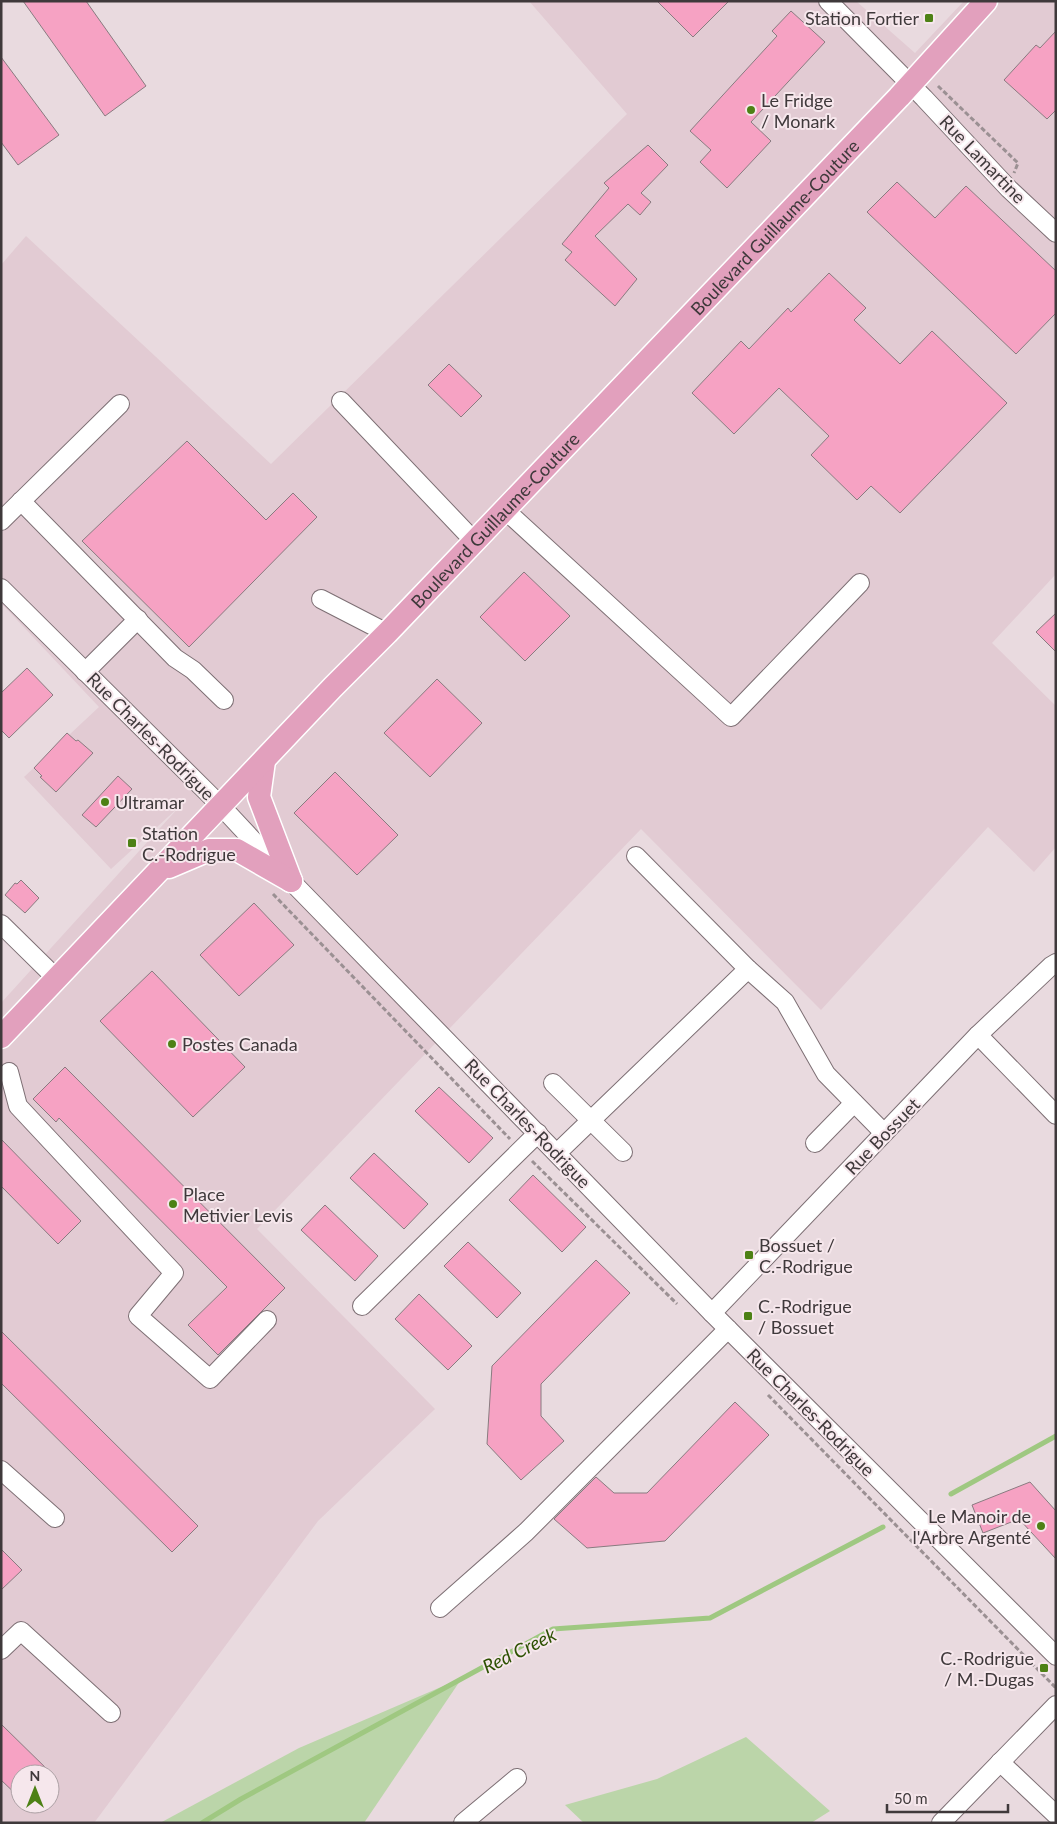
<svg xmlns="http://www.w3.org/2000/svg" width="1057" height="1824" font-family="Lato,sans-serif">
	<rect width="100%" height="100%" fill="#e9dadf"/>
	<path fill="#e2cbd3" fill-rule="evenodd" d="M529,1H856L915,53L964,1H1056V574L992,643L1056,706V847L1034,872L988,827L821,1010L641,829L257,1229L435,1409L318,1521L94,1823H1V1003L180,806L111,869L24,777L99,707L1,603V265L26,236L271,464L627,114ZM20,1774H50V1804H20Z"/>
	<g fill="#bbd5a9">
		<path d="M462,1678L364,1823H160L299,1748Z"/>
		<path d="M746,1737L830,1811L811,1823H584L565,1805L657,1779Z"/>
	</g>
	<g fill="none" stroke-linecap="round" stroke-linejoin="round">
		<g stroke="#9fc881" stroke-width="5">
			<path d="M951,1494L1056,1436"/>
			<path d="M202,1823L241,1799L553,1629L710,1618L883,1527"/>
		</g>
	</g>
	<g fill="#f6a2c3" stroke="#897b80">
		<path d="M23,1H86L146,86L105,116Z"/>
		<path d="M657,1H729L693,37Z"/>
		<path d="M791,11L825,42L751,122L771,141L727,188L700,162L711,150L690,131L777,36L772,31Z"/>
		<path d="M1056,31V110L1047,119L1004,80L1036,45L1040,48Z"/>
		<path d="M1,57L59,135L18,165L1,142Z"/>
		<path d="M648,145L668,165L641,193L651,202L640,215L628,204L595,236L637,279L615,306L565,260L572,252L562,244L609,188L604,183Z"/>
		<path d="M897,182L935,218L966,186L1056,271V313L1016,354L867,212Z"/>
		<path d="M829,273L866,308L854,320L900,364L932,331L1007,403L900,513L871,486L857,500L811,455L829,436L779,388L734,434L692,393L741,341L749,349L788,308L791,312Z"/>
		<path d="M449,364L482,396L461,417L428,385Z"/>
		<path d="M187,441L266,520L293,493L317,517L189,647L82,541Z"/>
		<path d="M524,572L570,616L525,661L480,617Z"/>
		<path d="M1056,613V652L1036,632Z"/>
		<path d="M27,668L53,695L9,738L1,730V693Z"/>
		<path d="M437,679L482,723L430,777L384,733Z"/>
		<path d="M67,733L76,741L78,740L93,753L56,792L40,777L42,776L34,768Z"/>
		<path d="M335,772L398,835L357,875L294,813Z"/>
		<path d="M118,776L132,789L96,827L82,815Z"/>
		<path d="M21,880L39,898L25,913L5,895L15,883L17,884Z"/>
		<path d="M254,903L294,945L239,996L200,955Z"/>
		<path d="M152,971L245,1067L193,1117L100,1021Z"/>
		<path d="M65,1067L285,1288L218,1355L188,1325L227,1287L59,1118L56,1122L33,1099Z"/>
		<path d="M439,1087L493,1138L469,1163L415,1111Z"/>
		<path d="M1,1139L81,1221L58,1244L1,1186Z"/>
		<path d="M374,1153L428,1204L404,1229L350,1178Z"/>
		<path d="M533,1175L586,1227L562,1252L509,1200Z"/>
		<path d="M325,1205L378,1256L355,1281L301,1230Z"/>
		<path d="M468,1242L521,1293L497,1318L444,1266Z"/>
		<path d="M596,1260L630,1293L541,1384V1416L564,1441L521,1480L487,1444L492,1366Z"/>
		<path d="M419,1294L472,1346L448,1370L395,1319Z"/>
		<path d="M1,1331L198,1526L172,1552L1,1383Z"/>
		<path d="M735,1402L769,1435L665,1541L587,1548L554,1519L596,1477L614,1493H647Z"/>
		<path d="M1030,1482L1056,1511V1559L1019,1519L983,1533L972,1505Z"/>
		<path d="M1,1549L22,1570L1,1590Z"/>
		<path d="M1,1724L52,1774H20V1798L1,1780Z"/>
	</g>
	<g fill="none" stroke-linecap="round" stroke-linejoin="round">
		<g stroke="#7d6f74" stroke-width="20">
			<g id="minor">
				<path d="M828,1L924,98L1009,189L1056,233"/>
				<path d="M341,401L474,541"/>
				<path d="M21,501L175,658L193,670L224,700"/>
				<path d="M504,509L731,717L860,583"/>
				<path d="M1,521L120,404"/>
				<path d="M1,588L221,806L291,881L712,1313L1056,1656"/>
				<path d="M321,599L387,633"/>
				<path d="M85,672L138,619"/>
				<path d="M636,856L748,969L785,1002L826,1074L884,1133"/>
				<path d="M1,924L57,979"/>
				<path d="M978,1035L1056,1115"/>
				<path d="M9,1072L18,1106L174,1273L138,1316L210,1379L267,1320"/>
				<path d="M553,1083L623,1152"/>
				<path d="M815,1143L854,1103"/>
				<path d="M557,1153L748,969"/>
				<path d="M362,1306L538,1133"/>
				<path d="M712,1313L978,1035L1051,966L1056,963"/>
				<path d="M1,1470L55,1518"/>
				<path d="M440,1608L526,1532L728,1329"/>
				<path d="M1,1650L21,1631L111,1713"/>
				<path d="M1000,1762L1056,1815"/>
				<path d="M463,1823L517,1778"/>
				<path d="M941,1823L1056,1705"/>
			</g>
		</g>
		<g stroke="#fff" stroke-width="25">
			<g id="major">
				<path d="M264,761L259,797L291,881"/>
				<path d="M169,867L209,850H237L291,881"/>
				<path id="s1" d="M1,1037L333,687L387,633L899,97L986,1"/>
			</g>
		</g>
		<g stroke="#9b9093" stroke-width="3" stroke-dasharray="5 2.5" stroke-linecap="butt">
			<path d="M938,86L1018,163L1014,173"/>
			<path d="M273,894L510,1139"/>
			<path d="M532,1161L677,1304"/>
			<path d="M768,1395L1056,1688"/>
		</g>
		<use href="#minor" stroke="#fff" stroke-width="18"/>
		<use href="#major" stroke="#e2a0bd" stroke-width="22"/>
	</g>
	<g fill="#4d8115" stroke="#f6e7ec" stroke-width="2">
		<rect x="924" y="13" width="10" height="10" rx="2.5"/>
		<circle cx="751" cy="110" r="5"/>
		<circle cx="105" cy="802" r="5"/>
		<rect x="127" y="838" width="10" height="10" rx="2.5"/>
		<circle cx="172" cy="1044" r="5"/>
		<circle cx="173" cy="1204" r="5"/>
		<rect x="744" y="1250" width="10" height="10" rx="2.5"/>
		<rect x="743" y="1311" width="10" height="10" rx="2.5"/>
		<circle cx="1041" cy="1526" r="5"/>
		<rect x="1039" y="1663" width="10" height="10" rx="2.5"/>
	</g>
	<g text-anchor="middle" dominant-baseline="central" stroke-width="4" stroke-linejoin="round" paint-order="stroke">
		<g font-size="18" fill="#3f393b" stroke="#f6e7ec" text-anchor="start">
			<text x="919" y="18" text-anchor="end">Station Fortier</text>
			<text x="761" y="100">Le Fridge<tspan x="761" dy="21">/ Monark</tspan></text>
			<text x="115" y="802">Ultramar</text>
			<text x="142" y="833">Station<tspan x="142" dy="21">C.-Rodrigue</tspan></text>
			<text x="182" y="1044">Postes Canada</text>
			<text x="183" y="1194">Place<tspan x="183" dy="21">Metivier Levis</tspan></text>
			<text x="759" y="1245">Bossuet /<tspan x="759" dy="21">C.-Rodrigue</tspan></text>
			<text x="758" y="1306">C.-Rodrigue<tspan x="758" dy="21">/ Bossuet</tspan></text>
			<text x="1031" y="1516" text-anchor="end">Le Manoir de<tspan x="1031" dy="21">l'Arbre Argenté</tspan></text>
			<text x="1034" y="1658" text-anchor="end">C.-Rodrigue<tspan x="1034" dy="21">/ M.-Dugas</tspan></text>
		</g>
		<g font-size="18" fill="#3f393b" stroke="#f6e7ec">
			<text transform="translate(983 159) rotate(46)">Rue Lamartine</text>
			<text stroke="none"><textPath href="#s1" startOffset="1120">Boulevard Guillaume-Couture</textPath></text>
			<text stroke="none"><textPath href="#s1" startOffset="715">Boulevard Guillaume-Couture</textPath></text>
			<text transform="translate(151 736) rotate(45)">Rue Charles-Rodrigue</text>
			<text transform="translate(528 1123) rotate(46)">Rue Charles-Rodrigue</text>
			<text transform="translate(882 1136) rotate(-46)">Rue Bossuet</text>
			<text transform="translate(811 1412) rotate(45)">Rue Charles-Rodrigue</text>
		</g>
		<g font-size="19" font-style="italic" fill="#2d5102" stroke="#f6e7ec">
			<text transform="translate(519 1650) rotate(-26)">Red Creek</text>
		</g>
	</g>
	<rect width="1057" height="1824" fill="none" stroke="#3f393b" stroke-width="5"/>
	<g transform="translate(35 1789)"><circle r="24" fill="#f6e7ec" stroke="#ada1a5"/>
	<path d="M0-4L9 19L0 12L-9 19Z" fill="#4d8115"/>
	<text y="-8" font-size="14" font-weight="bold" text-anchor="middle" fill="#3f393b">N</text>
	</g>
	<path d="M887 1804v8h121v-8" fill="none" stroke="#3f393b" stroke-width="2.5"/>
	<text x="894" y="1804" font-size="15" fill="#3f393b" stroke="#f6e7ec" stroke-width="4" paint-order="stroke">50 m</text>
</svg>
